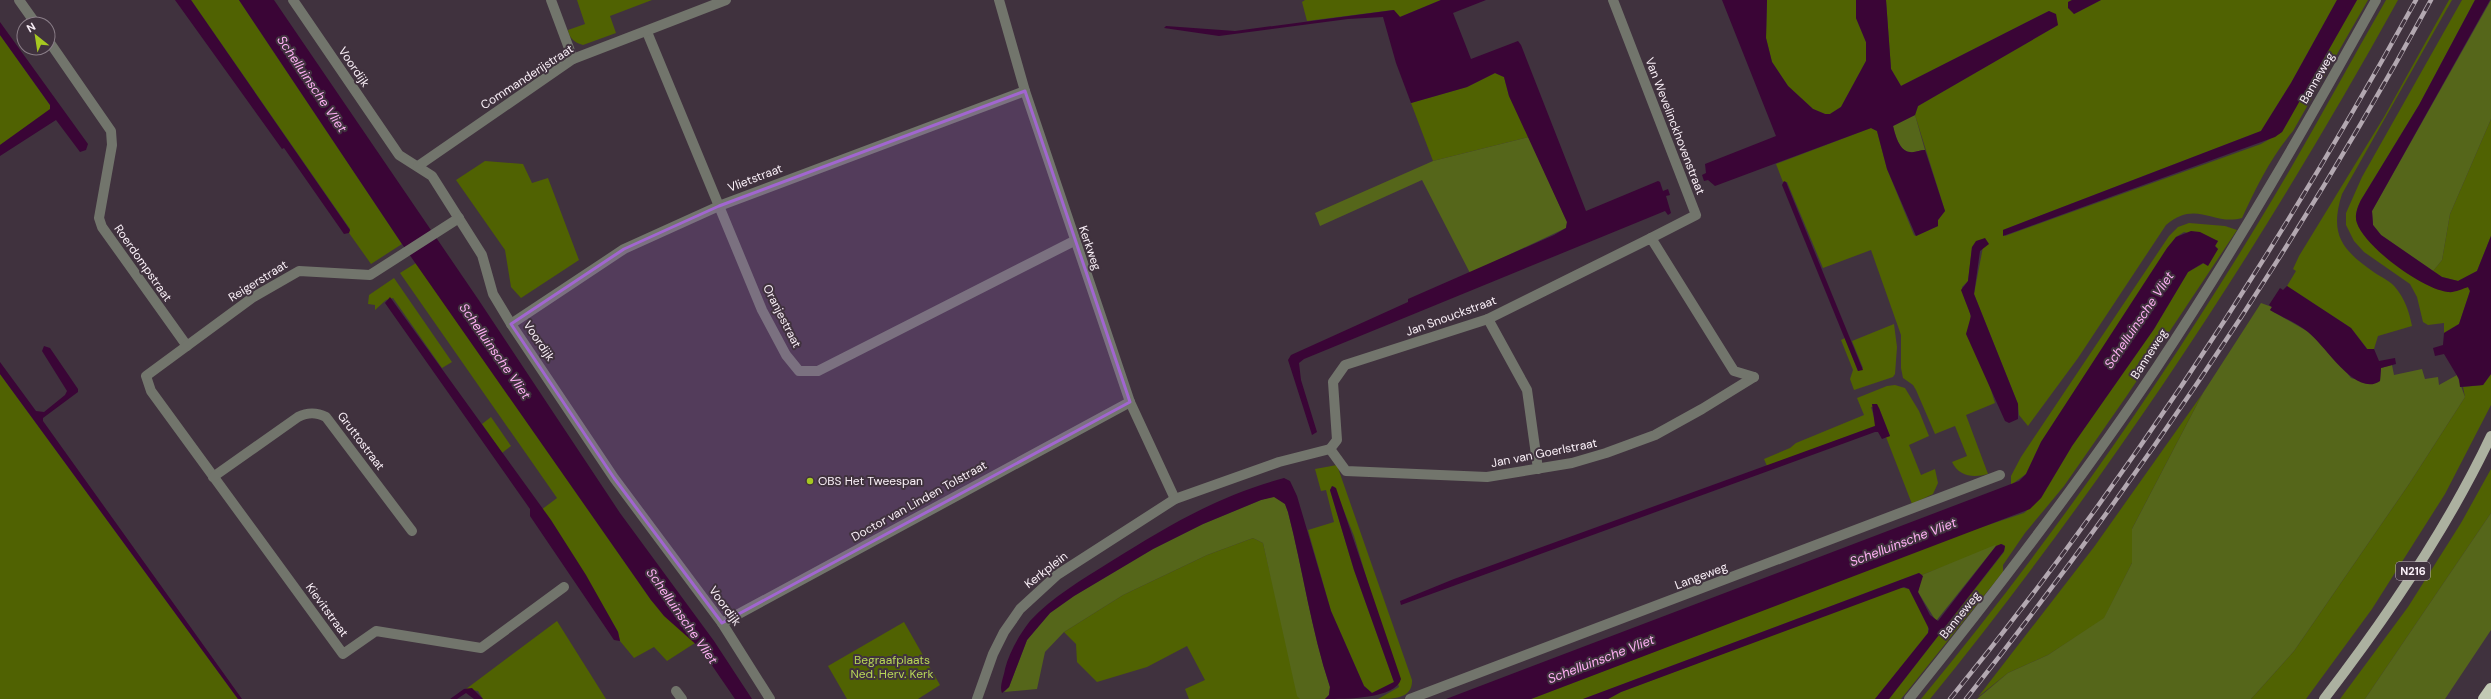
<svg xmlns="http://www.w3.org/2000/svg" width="2491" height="699" font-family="'DM Sans',sans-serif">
	<rect width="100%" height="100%" fill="#40323e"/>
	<g fill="#506202">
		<path d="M191,0H239L402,244L371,264L349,233L350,229Z"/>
		<path d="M577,0H652L610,16L616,33L583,45C575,43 569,38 568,30L585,24Z"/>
		<path d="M1305,0H1441L1400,17L1393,10L1307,21L1302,2Z"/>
		<path d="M1767,0H1856V18L1866,42V61L1841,107L1830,114H1825L1813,109L1788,86L1772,62L1766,38Z"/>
		<path d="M1886,0H2072L2069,2L2074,14L2101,0H2337L2291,83L2261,131L2003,230L2005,236L2261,144L2282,132L2357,0H2368L2293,131C2271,157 2256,187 2242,218C2213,226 2196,199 2166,225L2078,358L2028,426L2019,415L2018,404L1974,294L1983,247H1972L1968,281L1962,287C1962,299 1973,310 1970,322L1995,403L1966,415L1988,474C1974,478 1959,477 1952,462L1967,456L1955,426L1935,434L1916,390L1913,385L1903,378L1901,368V335L1871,250L1823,268L1787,182H1783L1776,164L1871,128L1877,131L1887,169L1914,235L1916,236L1938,226V220L1945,211L1915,115L1918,106L2058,25L2049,11L1901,86L1891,69Z"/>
		<path d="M2386,0H2398C2262,246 2107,481 1930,699H1921C2045,549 2159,387 2260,220C2304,148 2344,73 2386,0Z"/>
		<path d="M2449,0H2452L2342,194C2329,235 2342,250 2375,273C2381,277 2390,281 2395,287C2405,299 2409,311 2412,326L2378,336L2374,349L2369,351L2351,328L2287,286L2296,271L2293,269L2299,256L2384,117Z"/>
		<path d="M2462,0H2475L2419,105L2361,200C2358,206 2354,216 2357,223C2365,245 2418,285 2441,290C2451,292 2459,289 2468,287L2470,291L2459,324L2444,333V323L2428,325L2423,322L2417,297L2410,284L2364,252L2354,241L2346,225V213L2362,177Z"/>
		<path d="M0,35L50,105V110L0,145Z"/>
		<path d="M1495,73L1504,77L1509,96L1529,137L1433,161L1411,103L1467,87Z"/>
		<path d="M2491,119V236L2477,271L2458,281L2442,277L2433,271L2442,260L2450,214Z"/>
		<path d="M485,161L523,164L532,183L548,178L579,260L521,298L511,287L505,250L456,180Z"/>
		<path d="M2189,223L2225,226L2237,230L2128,394L2064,486L2025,533L2003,565V572L1901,699H1889L2004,552L2005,546L2002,544L1922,575L1919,573L1583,699H1531L1961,534L2024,513L2041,498L2072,446L2154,329L2188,272L2204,263L2208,265L2218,249L2215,246L2218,241L2184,232L2176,237L2041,442L2026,474L2011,485V476L2021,457L2169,236L2178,227Z"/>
		<path d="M416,263L651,600L695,643L667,661L654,647L634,658L620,641L618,632C594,589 569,549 541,510L557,498L400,273Z"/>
		<path d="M394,278L452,362L442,368L393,298L386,300L375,310V305L368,304L369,295Z"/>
		<path d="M1894,324L1897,347L1895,374L1893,377L1854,390L1850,379L1853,370L1841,340L1845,338L1858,371L1863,368L1852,341Z"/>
		<path d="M0,374L238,699H0Z"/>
		<path d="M2491,374V405L2445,494L2372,609L2306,699H2251L2294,651L2409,484L2465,397L2463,387L2483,385Z"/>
		<path d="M1887,386L1895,385L1905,388L1919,411L1929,436L1909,445L1921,475L1935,469L1938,483L1933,494L1912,504L1886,437L1890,436L1879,408L1871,407L1876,424L1875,426L1767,466L1764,459L1790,448L1796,443L1864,415L1857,398Z"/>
		<path d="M2203,393L2132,529V563L2104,619L2048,655L2008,673L1978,697L2094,547Z"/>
		<path d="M491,417L511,446L502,453L482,424Z"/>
		<path d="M1337,465L1412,680C1413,699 1392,699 1378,699L1399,687L1354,536L1334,486L1330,490L1354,570L1394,682L1372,693L1364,686L1331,611L1308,530L1334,522L1326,490L1321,491L1315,469Z"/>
		<path d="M2491,469V513L2365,699H2340L2408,607L2461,523Z"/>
		<path d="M1253,538L1263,543L1300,699H1189L1185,689L1205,680L1187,646L1147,667L1097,682L1077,662L1076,644L1064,632L1123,595L1207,555Z"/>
		<path d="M1899,587L1909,589L1928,625V633L1875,699H1608L1621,692Z"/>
		<path d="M557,621L606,699H483L478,691L466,689Z"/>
		<path d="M904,622L940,685L918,699H847L828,666Z"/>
	</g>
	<g fill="#55661a">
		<path d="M2491,0V119L2450,214L2442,260L2433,271L2381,235L2373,225L2372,211Z"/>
		<path d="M1915,115L1925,150C1920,150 1915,153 1910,152C1899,151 1895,134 1893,126Z"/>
		<path d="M1529,137L1567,222L1566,228L1470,273L1422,180L1320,226L1315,213L1433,161Z"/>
		<path d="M2261,303L2272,307L2270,310L2307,331L2332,354L2351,378L2369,383L2380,381L2381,368L2392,365L2394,375L2422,369L2425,379L2438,377L2439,385L2457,375L2465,397L2409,484L2294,651L2251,699H1977L2008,673L2048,655L2104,618L2132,563V529L2203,393Z"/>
		<path d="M1274,496L1285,504L1288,512C1303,570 1311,630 1330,687L1329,695L1325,699H1300L1297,696L1263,543L1253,538L1207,555L1123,595L1064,632L1045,652L1037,689L1004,692L1009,687L1027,640L1050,613L1074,596L1153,549L1203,524L1261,500Z"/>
		<path d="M2491,513V630L2445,699H2365Z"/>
		<path d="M1995,545L1996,546L1936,621L1918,592L1922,575Z"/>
	</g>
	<g fill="#3a0536">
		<path d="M175,0H191L350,230L349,233L344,234L284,148L282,149Z"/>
		<path d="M239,0H274L478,299L620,513L714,641L752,699H735L700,648L664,616L651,600L402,244Z"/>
		<path d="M1441,0H1486L1453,13L1471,59L1518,41L1521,45L1586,211L1658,181L1660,182L1663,191L1668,189L1670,195L1666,196L1671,213L1668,215L1665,211L1304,359L1299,363L1301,380L1317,432L1312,435L1288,360L1291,355L1408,302V299L1554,235L1566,228L1567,222L1509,96L1504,77L1495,73L1467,87L1411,103L1396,63L1383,17L1348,19L1219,36L1164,28L1166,26L1235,31L1394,10L1400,17Z"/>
		<path d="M1722,0H1767L1766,38L1772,62L1788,86L1813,109L1825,114H1830L1841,107L1866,61V42L1856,18V0H1886L1891,69L1901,86L2049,11L2056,14L2058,25L1918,106L1915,115L1893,126C1895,134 1899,151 1910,152C1915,153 1920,150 1925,150L1945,211L1938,220V226L1916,236L1887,169L1877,131L1871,128L1715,186L1708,180L1704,181L1702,175L1706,173L1705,164L1776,136Z"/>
		<path d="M2072,0H2101L2074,14L2068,8V2Z"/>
		<path d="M2337,0H2357L2282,132L2275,137L2003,236V230L2261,131L2291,83Z"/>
		<path d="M2475,0H2490L2372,211L2373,225L2381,235L2442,277L2458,281L2477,271L2491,236V374L2483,385L2460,387L2459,379L2444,354L2435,356L2433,348L2443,345L2444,333L2459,324L2470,291L2468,287C2462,289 2454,293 2448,292C2422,289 2365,247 2357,223C2354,216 2358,206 2361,200L2419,105Z"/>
		<path d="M0,22L88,144L86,150L80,152L56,120L0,156V145L50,109V105L0,35Z"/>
		<path d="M1784,181L1786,182L1863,370L1858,371L1782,185Z"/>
		<path d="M2191,231L2200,232L2218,241L2215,246L2218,249L2208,266L2203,263L2188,272L2154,329L2072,446L2041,498L2030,509L1531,699H1446L2019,481L2026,474L2041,442L2167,248L2176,237Z"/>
		<path d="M1985,238L1989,244L1980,251L1974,294L2018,404V419L2009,423L2005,421L1966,334L1971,316L1961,290L1968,281L1972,247L1976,241Z"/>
		<path d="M2287,286L2351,328L2367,349H2374L2379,361L2395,358L2396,364L2381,368L2380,381C2356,398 2325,345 2308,332C2297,323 2282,317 2270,310L2272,307L2269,305L2280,288L2283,290Z"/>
		<path d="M390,297L551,520L586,575L618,632L620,641L614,640L530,516V509L385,303Z"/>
		<path d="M44,346L50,348L78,389V392L43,418V421L242,699H238L0,374V362L36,411L44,412L65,395L67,391L42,351Z"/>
		<path d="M1872,404H1877L1879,408L1890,436L1882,439L1878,432H1875L1401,605L1400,601L1454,579L1875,426Z"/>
		<path d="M1284,478L1290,481L1297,496L1331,611L1364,686L1372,693L1394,682L1354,570L1330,490L1332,486L1336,488L1401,679C1396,699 1345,699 1325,699L1329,695L1330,687C1311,630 1303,570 1288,512L1285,504L1274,497L1261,500L1203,524L1153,549L1074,596L1050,613L1027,640L1009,687L1002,693C999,687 1004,676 1005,669C1009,653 1019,635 1030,621C1052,597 1083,579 1110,562C1168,526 1217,496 1284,478Z"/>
		<path d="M2001,544L2005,546L2004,551L1889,699H1875L1928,633L1929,629L1909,589L1904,587L1621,692L1608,699H1583L1919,573L1923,576L1918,592L1930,615L1938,621L1996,546Z"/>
		<path d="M472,688L483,699H474L466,693L457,699H450L464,689Z"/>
	</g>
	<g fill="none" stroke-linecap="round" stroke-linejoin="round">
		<g stroke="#72756c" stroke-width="10">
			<path d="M19,0L36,24"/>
			<path d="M293,0L399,155L432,176L482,255L493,294L511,324L614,478L722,623L770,699"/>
			<path d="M551,0L573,59"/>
			<path d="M999,0L1025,91L1130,402L1175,499"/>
			<path d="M1613,0L1696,215L1651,238"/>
			<path d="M647,32L762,310L786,355L799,371H818L1074,241"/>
			<path d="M48,40L111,131L112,145L99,218L102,227L187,346"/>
			<path d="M418,166L573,59L726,0"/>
			<path d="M459,218L370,275L299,271L252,298L146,376L151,391L343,654L376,631L481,648L564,587"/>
			<path d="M1488,319L1527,390L1538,469"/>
			<path d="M511,324L624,249L719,206L1025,91"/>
			<path d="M1330,449L1346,471L1487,477L1572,463L1606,453L1655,435L1702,409L1754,377"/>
			<path d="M213,477L298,417C308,412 316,412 326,417L412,531"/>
			<path d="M722,623L1130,402"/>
			<path d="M676,691L682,699"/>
			<path d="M977,699L993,654L1004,632L1020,609L1057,575L1175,499L1279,462L1330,449L1337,440L1333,382L1345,365L1488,319L1651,238L1734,371L1754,377"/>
			<path d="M1410,699L2000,475"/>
			<path d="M1909,699C1996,591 2080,482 2157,367C2236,248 2307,124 2376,0"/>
		</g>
		<path stroke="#acb1a0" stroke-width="10" d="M2324,699C2384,621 2449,525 2491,436"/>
		<path stroke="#c2c9b4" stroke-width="12" d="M2484,699L2491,689"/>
		<g stroke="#b3a8b1" stroke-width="4.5">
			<g id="rail">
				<path d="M1950,699C2127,482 2281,245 2416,0"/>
				<path d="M1966,699C2140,479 2296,247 2431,0"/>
			</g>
		</g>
		<use href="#rail" stroke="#40323e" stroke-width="3" stroke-dasharray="9" stroke-linecap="butt"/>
	</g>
	<path fill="#a166d0" fill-opacity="0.2" stroke="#a166d0" stroke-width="3" stroke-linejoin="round" d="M1025,91L1130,402L722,623L614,478L511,324L624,249L719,206Z"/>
	<circle fill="#a6c821" stroke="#40323e" stroke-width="1.5" cx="810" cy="481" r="4"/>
	<g text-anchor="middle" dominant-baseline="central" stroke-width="4" stroke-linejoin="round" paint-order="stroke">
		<rect fill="#40323e" stroke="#c2b6c0" stroke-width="1" x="2396" y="562" width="34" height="18" rx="3"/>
		<g font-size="11" font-weight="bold" fill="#f9eff7">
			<text x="2413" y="571">N216</text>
		</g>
		<g font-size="12" fill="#f9eff7" stroke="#40323e">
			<text transform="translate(354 67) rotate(56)">Voordijk</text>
			<text transform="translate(527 77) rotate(-33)">Commanderijstraat</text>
			<text transform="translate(2317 78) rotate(-60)">Banneweg</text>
			<text transform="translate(1675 126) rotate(69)">Van Wevelinckhovenstraat</text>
			<text transform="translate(755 178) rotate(-21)">Vlietstraat</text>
			<text transform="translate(1090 248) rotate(71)">Kerkweg</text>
			<text transform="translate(143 263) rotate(55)">Roerdompstraat</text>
			<text transform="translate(258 281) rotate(-32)">Reigerstraat</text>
			<text transform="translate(782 316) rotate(63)">Oranjestraat</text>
			<text transform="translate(1451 316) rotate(-20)">Jan Snouckstraat</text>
			<text transform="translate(539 341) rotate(56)">Voordijk</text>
			<text transform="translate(2149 354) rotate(-57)">Banneweg</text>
			<text transform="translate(361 441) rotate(53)">Gruttostraat</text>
			<text transform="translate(1544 453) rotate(-11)">Jan van Goerlstraat</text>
			<text transform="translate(919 501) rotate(-29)">Doctor van Linden Tolstraat</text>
			<text transform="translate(1046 570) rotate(-38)">Kerkplein</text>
			<text transform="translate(1701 576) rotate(-21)">Langeweg</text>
			<text transform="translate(725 606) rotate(54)">Voordijk</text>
			<text transform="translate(327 610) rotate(54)">Kievitstraat</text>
			<text transform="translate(1960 615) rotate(-51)">Banneweg</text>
		</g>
		<g font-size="12" fill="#f9eff7" stroke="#40323e" text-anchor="start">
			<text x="818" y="481">OBS Het Tweespan</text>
		</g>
		<g font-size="12" fill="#b7d657" stroke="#40323e">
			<text x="892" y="660">Begraafplaats<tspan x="892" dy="14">Ned. Herv. Kerk</tspan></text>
		</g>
		<g font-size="13" font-style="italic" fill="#feb0f4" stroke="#40323e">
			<text transform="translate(312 84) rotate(56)">Schelluinsche Vliet</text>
			<text transform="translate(2139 320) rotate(-56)">Schelluinsche Vliet</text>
			<text transform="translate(495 351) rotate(55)">Schelluinsche Vliet</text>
			<text transform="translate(1903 542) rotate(-21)">Schelluinsche Vliet</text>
			<text transform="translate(682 616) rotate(55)">Schelluinsche Vliet</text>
			<text transform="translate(1601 659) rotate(-21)">Schelluinsche Vliet</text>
		</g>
	</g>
	<g transform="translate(36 36) rotate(330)"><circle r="19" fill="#40323e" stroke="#8a7e88"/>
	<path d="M0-3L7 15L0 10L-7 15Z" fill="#a6c821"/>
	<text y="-6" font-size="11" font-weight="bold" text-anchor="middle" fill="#f9eff7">N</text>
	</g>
</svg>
